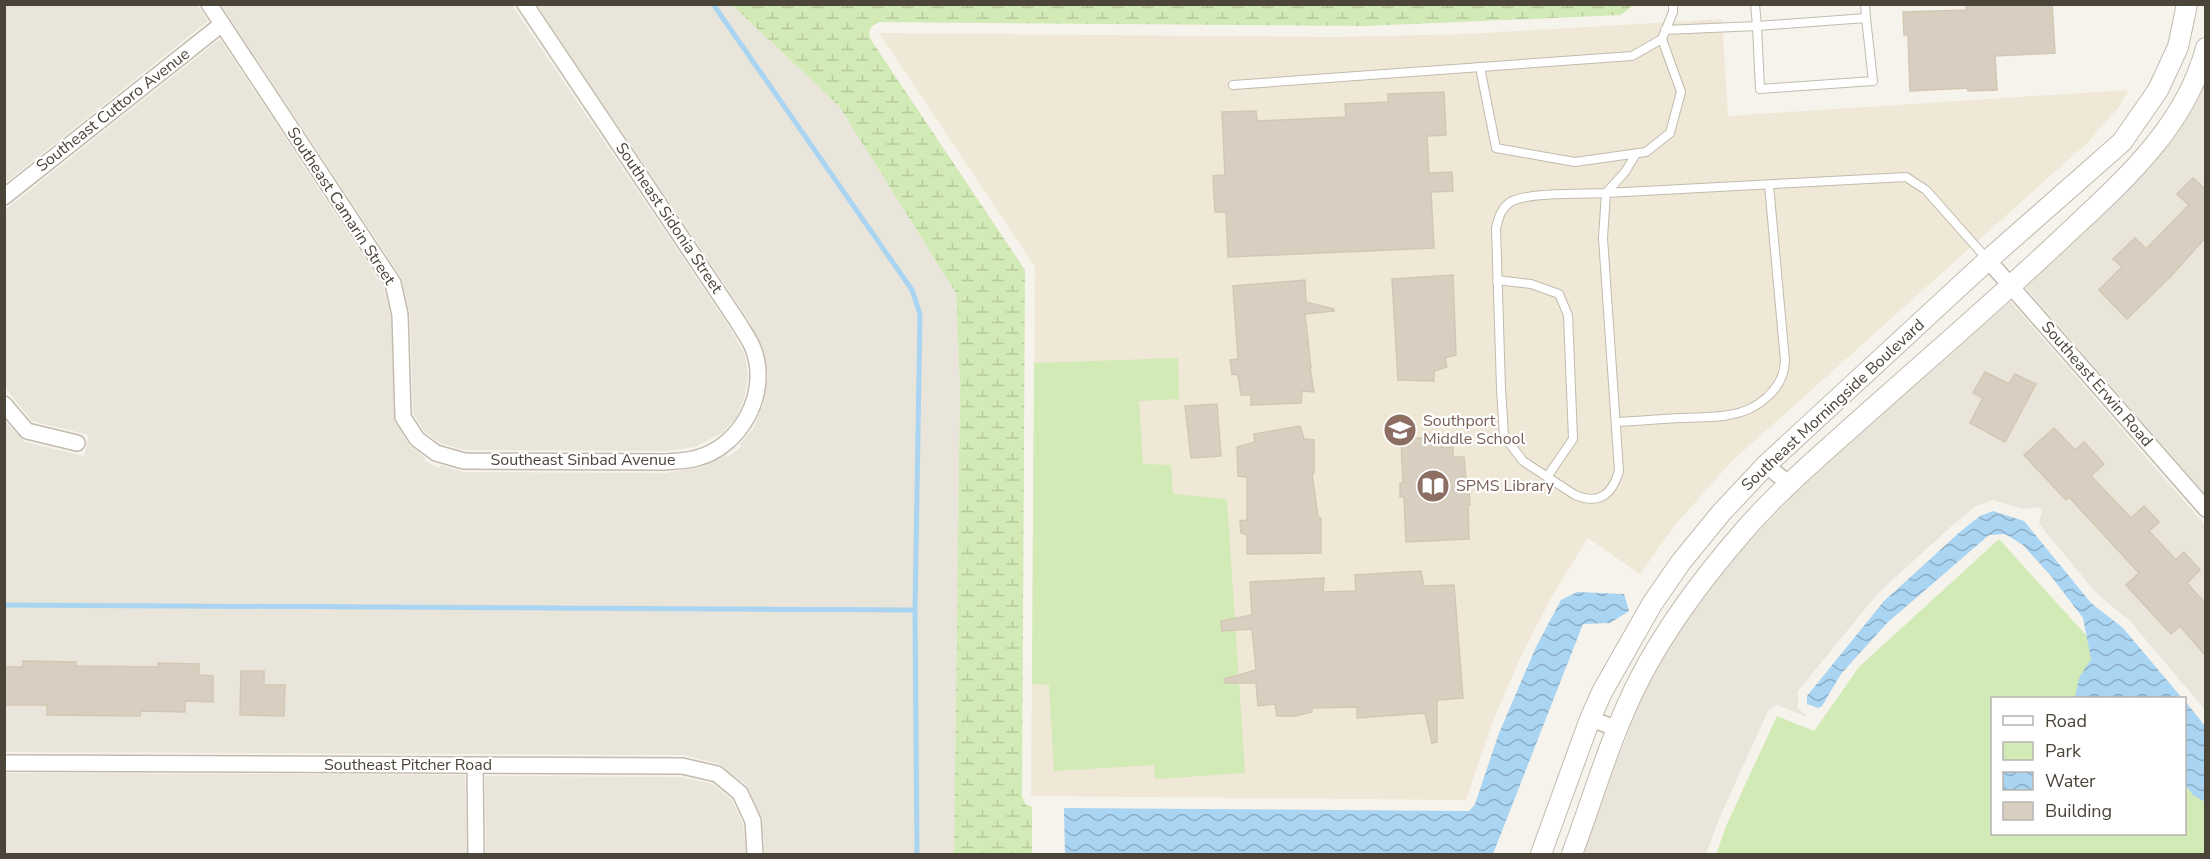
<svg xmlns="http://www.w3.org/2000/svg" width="2210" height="859" font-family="'Nunito Sans',sans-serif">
	<defs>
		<pattern id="wetland-marsh" width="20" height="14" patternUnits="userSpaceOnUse" patternTransform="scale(1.5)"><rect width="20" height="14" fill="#d2eab5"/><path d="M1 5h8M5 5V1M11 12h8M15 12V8" fill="none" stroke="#b6ca9c"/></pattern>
		<pattern id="water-waves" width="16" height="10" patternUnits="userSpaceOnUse" patternTransform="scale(1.5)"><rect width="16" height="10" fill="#a9d4f2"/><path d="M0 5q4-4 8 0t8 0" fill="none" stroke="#8caec5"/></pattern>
	</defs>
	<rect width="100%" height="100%" fill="#f6f3ec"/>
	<g fill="#eae5da">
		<path d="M5,4L197,5L208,21L5,183Z"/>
		<path d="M221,5H512L730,328L745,355L748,377L744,399L736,418L722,433L695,447L665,451L465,450L440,443L424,431L413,413L410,315L401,277Z"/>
		<path d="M537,5H732L839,106L956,293L960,387L954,854H765L762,820L746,784L719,764L682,755L5,752L4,420L25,442L84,456L89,435L32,421L5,388V210L220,39L384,288L391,317L394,418L409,445L425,458V461L439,468L440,465L464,472L665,473L702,467L726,455L728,457L741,447L740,444L753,429L763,405L768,375L762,345L746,316Z"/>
		<path d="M2205,77V494L2025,287L2136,182L2168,145L2196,102Z"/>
		<path d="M2010,301L2205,525V710L2130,621L2098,595L2039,524L2042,511L2040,507L2022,509L1993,500L1976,506L1955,523L1878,593L1798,691V708L1806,715L1805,716L1777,705L1772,707L1768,711L1719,819L1706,854H1582L1609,778L1625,741L1634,716L1648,684L1689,614L1750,540L1791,498L1796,491Z"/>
		<path d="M5,773L465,775L467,854H5Z"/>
		<path d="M485,776L681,777L713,784L732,800L743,824L746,854H486Z"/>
	</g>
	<path fill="#efe8d6" d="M1722,19L1728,116L2128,90L2119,107L2087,143L1731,462L1675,525L1640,574L1588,538L1552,596L1520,658L1493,721L1466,800L1031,796L1035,267L879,33L1337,37L1468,34Z"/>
	<g fill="#d2eab5">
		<path d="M1178,358L1179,399L1139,401L1143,464L1171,465L1173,494L1227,499L1245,773L1155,779L1154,765L1054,771L1049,685L1032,684L1034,363Z"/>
		<path d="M1999,539L2143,698H1992V834H2184L2185,744L2205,767V854H1716L1727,824L1777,716L1814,731L1859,667Z"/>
	</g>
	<path fill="url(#wetland-marsh)" d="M732,5H1633L1621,15L1365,26L879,22L871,27L869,33L871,40L1025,270L1022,796L1026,805L1032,807V854H954L960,387L956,293L839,106Z"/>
	<g fill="url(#water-waves)">
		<path d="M1993,511L2024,521L2091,603L2123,628L2182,698H2075L2079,678L2091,659L2083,618L2051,576L2023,545L2005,534L1989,535L1887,623L1841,674L1822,706L1818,708L1807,704V696L1884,601L1961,531L1980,516Z"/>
		<path d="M1577,592L1624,594L1629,611L1610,623L1583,624L1493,854H1065L1064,808L1469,811L1475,804L1499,733L1536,647L1561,600Z"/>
		<path d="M2185,701L2205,726V802L2193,795L2185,784Z"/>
	</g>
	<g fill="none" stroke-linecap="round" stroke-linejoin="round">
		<g stroke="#a9d4f2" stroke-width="5">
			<path d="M713,4L912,290L920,314L915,610L917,854"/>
			<path d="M4,605L915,610"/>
		</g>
	</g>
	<g fill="#d8cfc1" stroke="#d3c7b4" stroke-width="1.5">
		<path d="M1966,4H2052L2055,53L1995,56L1997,90L1968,91V88L1910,91L1908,35H1904L1903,12L1966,10Z"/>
		<path d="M1444,92L1446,135L1427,136L1429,173L1452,172L1453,191L1431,192L1434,248L1228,257L1226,212H1215L1213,176L1225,175L1222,112L1256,111L1257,121L1346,117L1345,104L1388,102V94Z"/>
		<path d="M2193,178L2205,189V238L2172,275L2127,319L2099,290L2122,267L2113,259L2135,238L2146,249L2189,205L2177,194Z"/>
		<path d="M1453,275L1456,355L1445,358L1447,367L1434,371V381L1398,380L1392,279Z"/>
		<path d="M1305,280L1306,302L1334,309V311L1305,314L1311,368H1310L1314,392L1302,391L1301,403L1251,405V395H1241L1238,375L1232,374L1230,360L1238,359L1233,286Z"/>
		<path d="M1985,372L2009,384L2015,374L2036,384L2005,442L1970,423L1983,398L1973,393Z"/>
		<path d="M1217,404L1221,456L1191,458L1185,406Z"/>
		<path d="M1300,426L1304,439L1314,440V473H1312L1318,517L1321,518V553L1247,554V535L1241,533L1240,521L1247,520V477L1238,476L1237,447L1255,442L1254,434Z"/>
		<path d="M2054,428L2075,450L2084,442L2104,464L2091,476L2131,518L2144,506L2159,522L2149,531L2176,560L2184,552L2200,570L2187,583L2205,603V655L2180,626L2171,634L2126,585L2139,573L2069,497L2066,500L2024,455Z"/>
		<path d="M1441,437L1442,448L1453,447V457H1464L1467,490L1469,491L1470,505H1468L1469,539L1406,542L1404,497H1400V483H1403L1401,439Z"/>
		<path d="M1421,571L1424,586L1454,585L1463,698L1437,700V742L1432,743L1425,713L1357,718V707L1312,708V712L1295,716H1277L1275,704L1258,706L1256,683H1225L1224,679L1256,670L1252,629L1222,631L1221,621L1252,615L1250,582L1324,578L1323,592L1356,591L1355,575Z"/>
		<path d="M23,661L76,662V666L158,667V663L199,664V675L213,676V702L185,701V712L141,711L140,716L47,715V705H4V667H23Z"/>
		<path d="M241,671H264V685H285L284,716L240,715Z"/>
	</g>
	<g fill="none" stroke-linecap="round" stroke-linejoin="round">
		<g stroke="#c2bbae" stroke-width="10">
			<g id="service">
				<path d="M1865,4L1866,18"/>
				<path d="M1665,30L1757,26L1760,89L1873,81L1866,18L1757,26L1755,4"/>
				<path d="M1480,67L1496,148L1575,162L1646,152L1670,133L1681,92L1662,39"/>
				<path d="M1233,85L1632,56L1662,39L1673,12V4"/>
				<path d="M1636,154L1625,172L1606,193C1585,194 1523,192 1509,203C1500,210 1499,218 1496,228L1501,388L1504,436L1523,461L1575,495C1599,505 1612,495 1619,471L1603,238L1606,193L1906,177L1926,190L1987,259"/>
				<path d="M1497,280L1531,284L1559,294L1568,315L1573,439L1547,477"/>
				<path d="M1616,422C1638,421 1660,419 1682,418C1697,417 1714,418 1729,415C1756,411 1784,390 1785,361L1769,185"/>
			</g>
		</g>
		<g stroke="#c2bbae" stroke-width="18">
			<g id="minor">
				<path d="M209,4L393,283L400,315L403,417L417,439L436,453L464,461L665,462C676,461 687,461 697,458C741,446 769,394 754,351C751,341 743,331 738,322L525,4"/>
				<path d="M4,197L222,24"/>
				<path d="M1988,260L2206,509"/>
				<path d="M4,404L27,431L77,443"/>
				<path d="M1766,465L1789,484"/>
				<path d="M1590,719L1619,729"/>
				<path d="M4,763L682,766L717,774L740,793L753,821L755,854"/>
				<path d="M475,765L476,854"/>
			</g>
		</g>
		<g stroke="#c2bbae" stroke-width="22">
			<g id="tertiary">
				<path d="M1541,854L1590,719L1602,692L1652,604L1681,562L1721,513L1766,465L1988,260L2122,142L2158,90L2178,47L2187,4"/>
				<path d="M1572,854C1594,796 1611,734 1640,678C1667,626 1703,578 1742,533C1779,490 1822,454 1863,417C1927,360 1992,304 2055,245C2115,188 2184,132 2206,48"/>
			</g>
		</g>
		<use href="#service" stroke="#fff" stroke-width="8"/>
		<use href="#minor" stroke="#fff" stroke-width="15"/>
		<use href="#tertiary" stroke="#fff" stroke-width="20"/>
	</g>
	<defs>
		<g id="school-disc" transform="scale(1.725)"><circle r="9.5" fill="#8d6e63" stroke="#fff"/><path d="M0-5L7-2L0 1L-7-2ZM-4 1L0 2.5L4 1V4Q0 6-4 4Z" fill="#fff"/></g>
		<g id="library-disc" transform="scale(1.725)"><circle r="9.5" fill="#8d6e63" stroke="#fff"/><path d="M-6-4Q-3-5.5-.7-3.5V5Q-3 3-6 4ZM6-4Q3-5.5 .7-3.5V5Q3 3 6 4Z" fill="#fff"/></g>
	</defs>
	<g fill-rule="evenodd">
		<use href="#school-disc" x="1400" y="430"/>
		<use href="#library-disc" x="1433" y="486"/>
	</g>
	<g text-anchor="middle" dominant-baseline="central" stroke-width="4.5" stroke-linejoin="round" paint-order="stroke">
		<g font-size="16" fill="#4b4439" stroke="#fff">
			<text transform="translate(113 110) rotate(-38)">Southeast Cuttoro Avenue</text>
			<text transform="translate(341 206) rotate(57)">Southeast Camarin Street</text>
			<text transform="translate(669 218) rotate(56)">Southeast Sidonia Street</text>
			<text transform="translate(2097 384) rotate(49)">Southeast Erwin Road</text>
			<text transform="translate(1833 405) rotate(-43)">Southeast Morningside Boulevard</text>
			<text x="583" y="460">Southeast Sinbad Avenue</text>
			<text x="408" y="765">Southeast Pitcher Road</text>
		</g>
		<g font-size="16" fill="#785e54" stroke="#fff" text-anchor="start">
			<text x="1423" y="421">Southport<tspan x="1423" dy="18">Middle School</tspan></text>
			<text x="1456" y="486">SPMS Library</text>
		</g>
	</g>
	<rect width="2210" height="859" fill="none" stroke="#4b4439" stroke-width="12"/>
	<rect x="1991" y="697" width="195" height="138" fill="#ffffff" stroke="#b7b4b0" stroke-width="1.5"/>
	<rect x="2003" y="716" width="30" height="9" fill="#ffffff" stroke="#b7b4b0" stroke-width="1.5"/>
	<text x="2045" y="727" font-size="18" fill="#4b4439">Road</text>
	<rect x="2003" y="742" width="30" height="18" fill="#d2eab5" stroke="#b7b4b0" stroke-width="1.5"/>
	<text x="2045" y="757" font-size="18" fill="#4b4439">Park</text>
	<rect x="2003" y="772" width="30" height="18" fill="url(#water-waves)" stroke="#b7b4b0" stroke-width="1.5"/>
	<text x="2045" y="787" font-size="18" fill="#4b4439">Water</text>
	<rect x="2003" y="802" width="30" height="18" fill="#d8cfc1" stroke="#b7b4b0" stroke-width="1.5"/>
	<text x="2045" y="817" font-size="18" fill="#4b4439">Building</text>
</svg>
